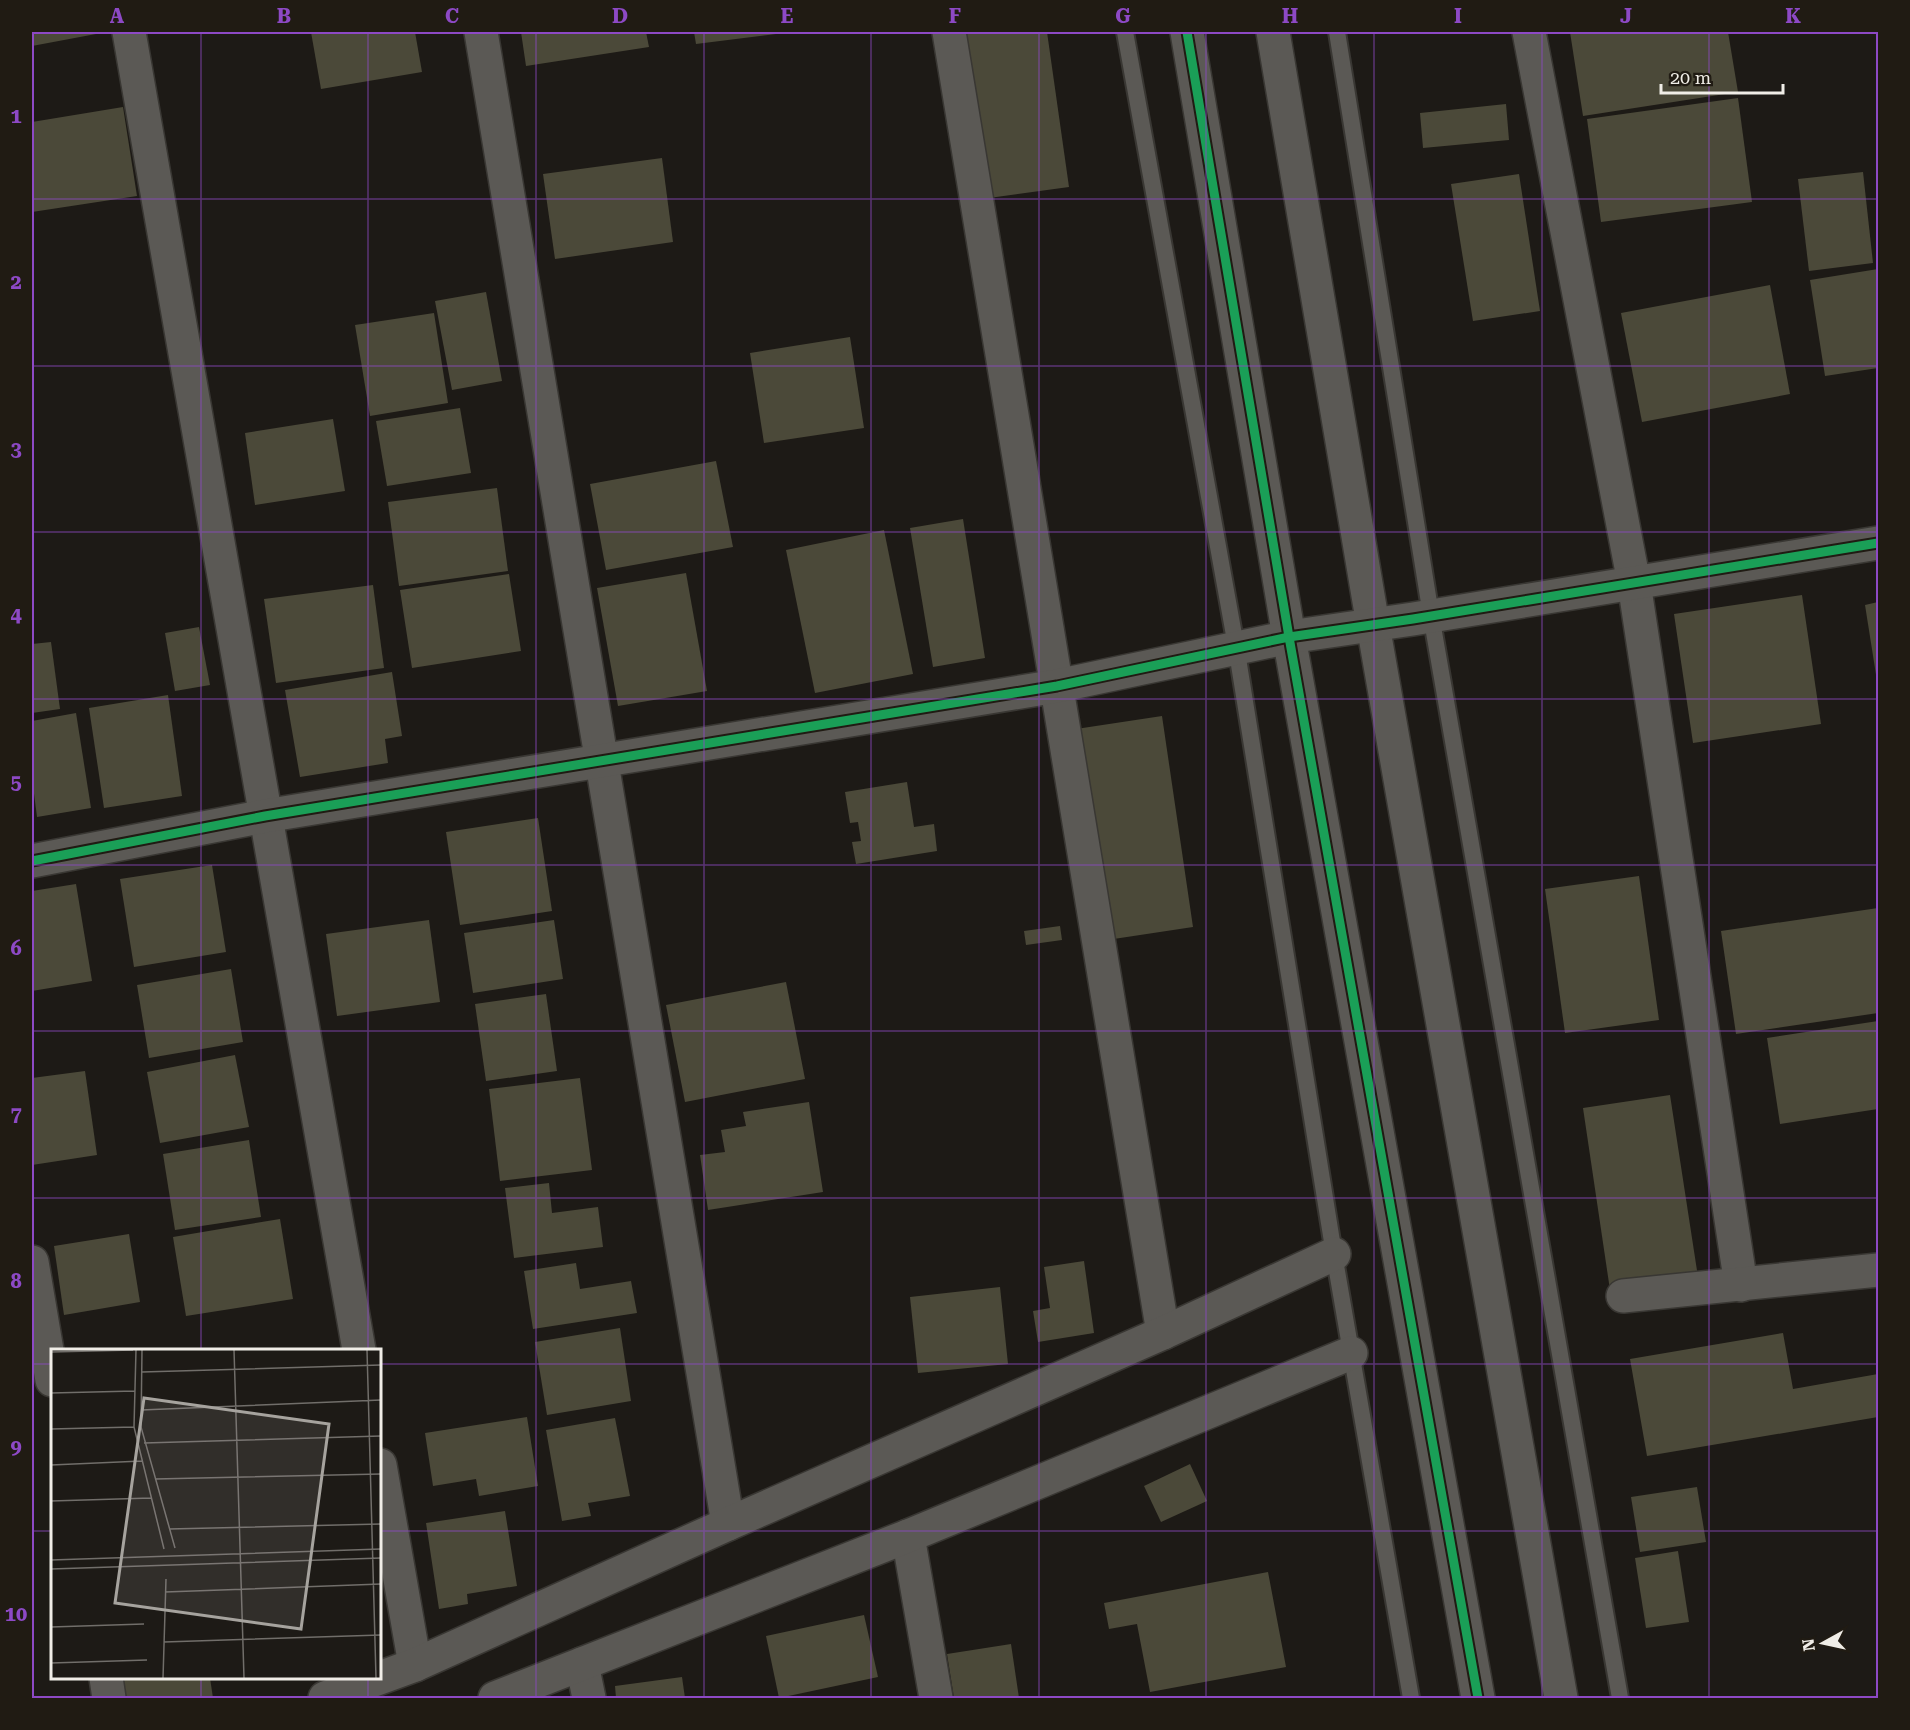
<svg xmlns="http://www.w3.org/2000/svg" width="1910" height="1730" font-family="'Roboto Serif',serif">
	<rect width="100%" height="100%" fill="#1d1a16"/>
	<g fill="#4b4939">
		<path d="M32,32H95L96,34L32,46Z"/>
		<path d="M311,32H415L422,72L321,89Z"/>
		<path d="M521,32H646L649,47L526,66Z"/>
		<path d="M694,32H784V33L696,44Z"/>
		<path d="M965,32H1047L1069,187L989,198Z"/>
		<path d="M1570,32H1728L1738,92L1583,116Z"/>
		<path d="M1738,98L1752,202L1601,222L1587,119Z"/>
		<path d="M1506,104L1509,140L1423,148L1420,113Z"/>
		<path d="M123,107L137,196L32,212V122Z"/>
		<path d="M662,158L673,242L555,259L543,174Z"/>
		<path d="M1863,172L1873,263L1809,271L1798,179Z"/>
		<path d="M1519,174L1540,311L1473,321L1451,184Z"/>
		<path d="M1878,269V368L1825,376L1810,280Z"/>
		<path d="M1770,285L1790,394L1642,422L1621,313Z"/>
		<path d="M486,292L502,381L452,390L435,301Z"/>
		<path d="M434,313L448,403L370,416L355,325Z"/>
		<path d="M850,337L864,428L764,443L750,353Z"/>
		<path d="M460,408L471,473L387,486L376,421Z"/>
		<path d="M333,419L345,491L255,505L245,433Z"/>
		<path d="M716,461L733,547L606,570L590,484Z"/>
		<path d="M497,488L508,571L399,586L388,502Z"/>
		<path d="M963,519L985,658L933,667L910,528Z"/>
		<path d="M884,530L913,674L815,693L786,550Z"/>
		<path d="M686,573L707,691L618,706L597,588Z"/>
		<path d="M509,574L521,651L412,668L400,590Z"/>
		<path d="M373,585L384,668L276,683L264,599Z"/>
		<path d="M1802,595L1821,724L1693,743L1674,614Z"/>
		<path d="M1878,602V681H1877L1865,605Z"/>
		<path d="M199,627L210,685L175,691L165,633Z"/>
		<path d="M51,642L60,709L32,713V644Z"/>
		<path d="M392,672L402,736L385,739L388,763L300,777L285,690Z"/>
		<path d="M168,695L182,796L104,808L89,708Z"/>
		<path d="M76,713L91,808L37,817L32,778V721Z"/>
		<path d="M1162,716L1193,927L1107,940L1076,729Z"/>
		<path d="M907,782L914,827L934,824L937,851L856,864L852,842L861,841L858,822L850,823L845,792Z"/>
		<path d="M538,818L552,911L460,925L446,832Z"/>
		<path d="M212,865L226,952L134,967L120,879Z"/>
		<path d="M1639,876L1659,1020L1565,1033L1545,889Z"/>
		<path d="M76,884L92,981L32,991V891Z"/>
		<path d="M1878,908V1013L1736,1034L1721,931Z"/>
		<path d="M429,920L440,1002L337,1016L326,934Z"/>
		<path d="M554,920L563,979L473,993L464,933Z"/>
		<path d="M1060,926L1062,940L1026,945L1024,931Z"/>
		<path d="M231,969L243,1042L149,1058L137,985Z"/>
		<path d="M786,982L805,1079L685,1102L666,1005Z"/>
		<path d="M546,994L557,1071L486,1081L475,1004Z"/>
		<path d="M1878,1021V1109L1780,1124L1767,1038Z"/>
		<path d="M235,1055L249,1127L160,1143L147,1072Z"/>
		<path d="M85,1071L97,1155L32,1165V1078Z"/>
		<path d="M580,1078L592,1170L500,1181L489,1089Z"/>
		<path d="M1670,1095L1698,1277L1610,1290L1583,1108Z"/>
		<path d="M809,1102L823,1192L708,1210L700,1155L725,1152L721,1130L746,1126L743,1112Z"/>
		<path d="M249,1140L261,1217L175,1230L163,1154Z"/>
		<path d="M549,1183L552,1213L598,1207L603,1247L514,1258L505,1188Z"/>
		<path d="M280,1219L293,1299L186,1316L173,1237Z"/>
		<path d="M129,1234L140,1302L64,1315L54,1246Z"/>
		<path d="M1084,1261L1094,1333L1038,1342L1033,1311L1050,1308L1044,1267Z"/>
		<path d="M576,1263L580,1289L631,1281L637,1313L533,1329L524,1271Z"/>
		<path d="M1000,1287L1008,1364L918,1373L910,1297Z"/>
		<path d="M620,1328L631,1401L547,1415L535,1342Z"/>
		<path d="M1783,1333L1793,1389L1878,1374V1417L1647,1456L1630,1359Z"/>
		<path d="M527,1417L538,1486L479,1496L476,1479L433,1486L425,1433Z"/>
		<path d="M615,1418L630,1496L588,1503L591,1516L562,1521L546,1430Z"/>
		<path d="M1190,1464L1207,1501L1161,1522L1144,1486Z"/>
		<path d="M1697,1487L1706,1542L1640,1552L1631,1497Z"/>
		<path d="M505,1511L517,1586L467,1594L468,1604L439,1609L426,1523Z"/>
		<path d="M1678,1551L1689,1622L1646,1628L1635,1558Z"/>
		<path d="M1268,1572L1286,1667L1150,1692L1137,1624L1109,1629L1104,1603Z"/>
		<path d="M864,1615L878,1677L779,1698L766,1636Z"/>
		<path d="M1011,1644L1019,1698H954L947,1654Z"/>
		<path d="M682,1677L685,1698H616L615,1686Z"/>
		<path d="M118,1678H210L213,1698H120Z"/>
	</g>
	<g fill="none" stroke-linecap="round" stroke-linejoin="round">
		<g stroke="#393733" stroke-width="20">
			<g id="lane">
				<path d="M1125,32L1236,646L1334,1254L1411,1698"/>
				<path d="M1337,32L1431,615L1620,1698"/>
			</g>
		</g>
		<g stroke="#393733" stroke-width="36">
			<g id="street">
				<path d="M129,32L359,1350"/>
				<path d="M481,32L728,1524"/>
				<path d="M949,32L1163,1333"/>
				<path d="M1187,32L1289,637L1478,1698"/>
				<path d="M1273,32L1373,625L1561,1698"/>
				<path d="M1529,32L1634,583L1741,1285"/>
				<path d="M32,861L265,816L1057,686L1289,637L1413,619L1878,543"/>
				<path d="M32,1262L52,1380"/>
				<path d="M1623,1296L1878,1270"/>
				<path d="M380,1465L415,1665"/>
				<path d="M908,1536L936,1698"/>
				<path d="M582,1664L589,1698"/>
				<path d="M106,1678L109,1698"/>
				<path d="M325,1698L415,1665L728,1524L1163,1333L1334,1254"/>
				<path d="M495,1698L908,1536L1351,1353"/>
			</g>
		</g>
		<use href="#lane" stroke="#5b5955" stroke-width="16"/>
		<use href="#street" stroke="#5b5955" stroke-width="33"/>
		<g stroke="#201b13" stroke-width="13">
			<g id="cycleway">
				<path d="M1187,32L1289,637L1478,1698"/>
				<path d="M32,861L265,816L1057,686L1289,637L1413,619L1878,543"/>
			</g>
		</g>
		<use href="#cycleway" stroke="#1a9f57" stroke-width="9"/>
	</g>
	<path fill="none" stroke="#8d49c5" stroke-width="1.5" stroke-opacity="0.55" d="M201,32V1350M368,32V1350M536,32V1698M704,32V1698M871,32V1698M1039,32V1698M1206,32V1698M1374,32V1698M1542,32V1698M1709,32V1698M32,199H1878M32,366H1878M32,532H1878M32,699H1878M32,865H1878M32,1031H1878M32,1198H1878M32,1364H52M380,1364H1878M32,1531H52M380,1531H1878M201,1678V1698M368,1678V1698"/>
	<g transform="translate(51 1349)">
		<rect width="330" height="330" fill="#1d1a16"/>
		<path fill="none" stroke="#716e6a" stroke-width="1.5" d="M85,1L83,78L113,200M91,1L90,78L124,199M183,1L193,329M316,1L325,329M0,3L82,1M91,23L330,16M0,44L84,42M90,61L330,51M0,80L83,78M93,94L330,87M0,116L91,112M104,130L330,125M0,152L100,149M118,180L330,175M0,211L330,200M0,220L330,209M114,243L330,235M0,278L93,275M113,293L330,286M0,314L96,311M112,329L115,230"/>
		<path fill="#a6a39e" fill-opacity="0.15" stroke="#a6a39e" stroke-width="3" d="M93,49L278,75L250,280L64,254Z"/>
		<rect width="330" height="330" fill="none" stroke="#f0ede7" stroke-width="3"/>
	</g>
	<rect width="1910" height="1730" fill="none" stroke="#201b13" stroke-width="66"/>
	<g transform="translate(1823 1643) rotate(262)" stroke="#201b13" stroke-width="4.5" paint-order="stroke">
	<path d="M0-4.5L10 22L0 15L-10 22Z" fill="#f0ede7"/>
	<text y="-9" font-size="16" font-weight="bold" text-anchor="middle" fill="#f0ede7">N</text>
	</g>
	<path d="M1661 84v9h122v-9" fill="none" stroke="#f0ede7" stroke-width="3"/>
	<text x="1670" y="84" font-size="18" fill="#f0ede7" stroke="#201b13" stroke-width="4.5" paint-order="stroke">20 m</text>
	<rect x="33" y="33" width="1844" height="1664" fill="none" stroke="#8d49c5" stroke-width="2"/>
	<g font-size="20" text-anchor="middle" font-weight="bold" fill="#8d49c5">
		<text x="117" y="23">A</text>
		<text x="284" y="23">B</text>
		<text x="452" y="23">C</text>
		<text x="620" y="23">D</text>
		<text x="787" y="23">E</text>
		<text x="955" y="23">F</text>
		<text x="1123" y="23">G</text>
		<text x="1290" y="23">H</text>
		<text x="1458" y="23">I</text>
		<text x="1626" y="23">J</text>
		<text x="1793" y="23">K</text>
		<text x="16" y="123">1</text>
		<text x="16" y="289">2</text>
		<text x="16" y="456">3</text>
		<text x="16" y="622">4</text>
		<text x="16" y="789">5</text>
		<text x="16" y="955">6</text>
		<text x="16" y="1121">7</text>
		<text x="16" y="1288">8</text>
		<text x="16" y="1454">9</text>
		<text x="16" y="1621">10</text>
	</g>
</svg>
